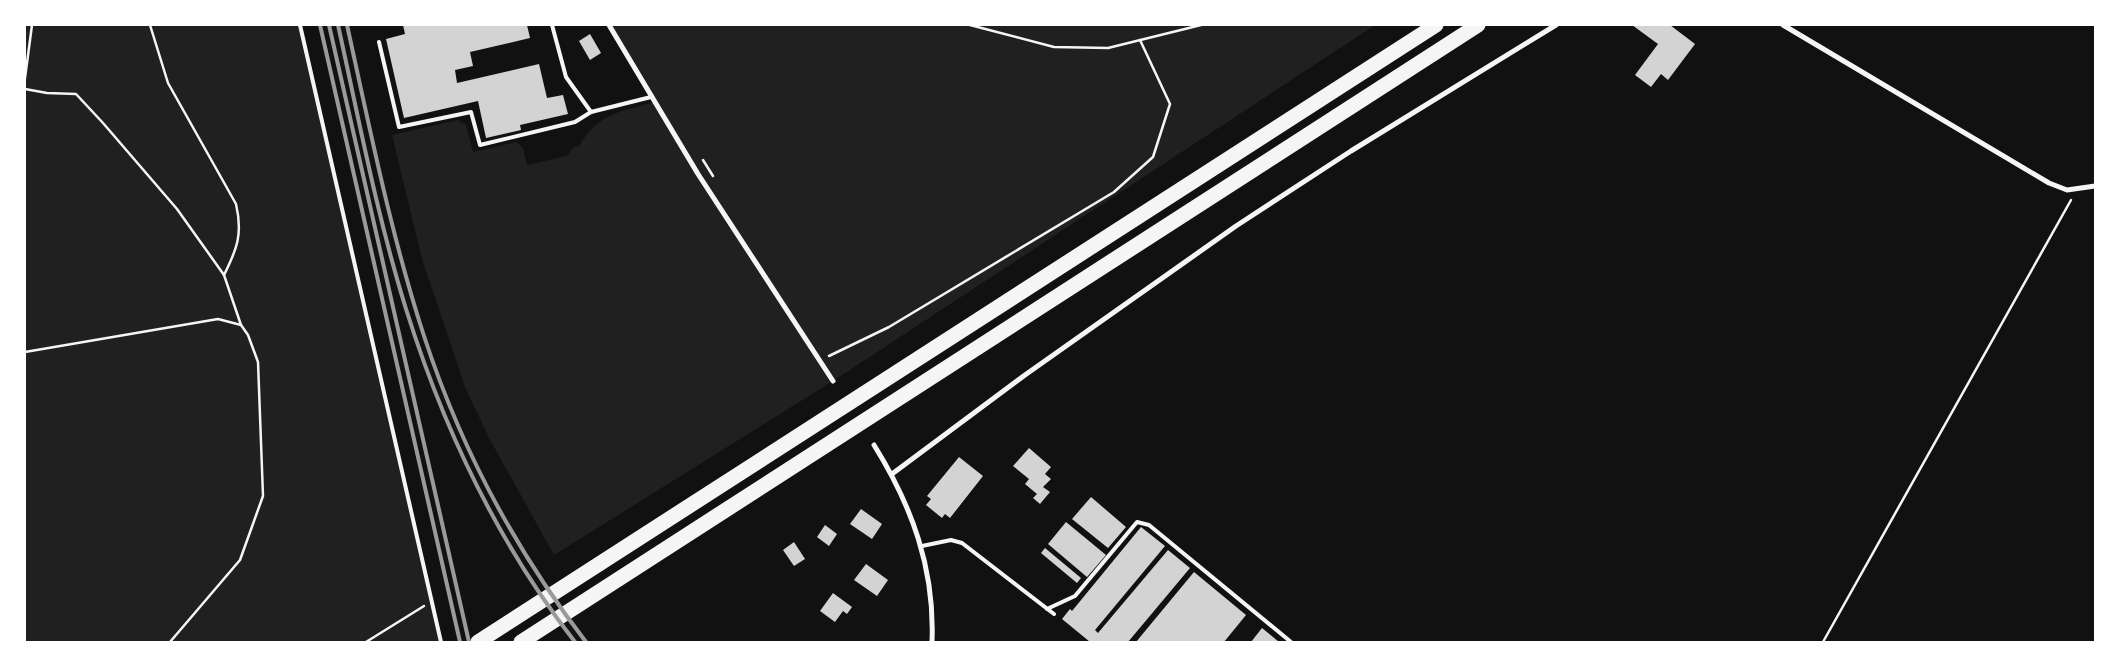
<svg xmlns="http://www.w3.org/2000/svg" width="2120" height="667" font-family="'Asap Condensed',sans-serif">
	<rect width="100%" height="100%" fill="#111"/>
	<g fill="#202020">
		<path d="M25,25H300L441,642H25Z"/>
		<path d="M609,25H1375L833,381L554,555L488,436L465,387L422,259L392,135L458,120L466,125L473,152L516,142L523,148L527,165L567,156L574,147L579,146C599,113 619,112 654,102Z"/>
	</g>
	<g fill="#d3d3d3">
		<path d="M403,25H527L530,38L470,52L473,66L455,70L457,83L539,64L547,98L563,95L568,114L520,125L521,130L486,138L478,101L404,118L386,39L405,34Z"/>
		<path d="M1632,25H1670L1695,44L1668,80L1661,74L1651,87L1635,75L1658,44Z"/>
		<path d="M590,34L601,53L590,60L579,41Z"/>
		<path d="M1029,448L1051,467L1045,474L1051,479L1043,487L1050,492L1040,504L1033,498L1037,494L1025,484L1029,479L1013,466Z"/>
		<path d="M959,457L983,476L950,518L945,514L942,518L926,505L931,499L927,496Z"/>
		<path d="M1091,497L1126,527L1108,548L1072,519Z"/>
		<path d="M861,509L882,524L872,539L850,524Z"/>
		<path d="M1066,522L1106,555L1087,577L1048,544Z"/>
		<path d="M825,525L837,534L829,546L817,537Z"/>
		<path d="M1141,527L1165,546L1095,630L1098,633L1168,550L1190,568L1128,642H1090L1062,619L1070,609L1072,611Z"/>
		<path d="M794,542L805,559L794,566L783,550Z"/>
		<path d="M1045,548L1081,578L1077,583L1041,553Z"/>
		<path d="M866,564L888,580L877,596L854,580Z"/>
		<path d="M1194,572L1246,615L1224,642H1136Z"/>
		<path d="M833,593L852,607L847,614L843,611L835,622L820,611Z"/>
		<path d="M1262,628L1279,642H1251Z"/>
	</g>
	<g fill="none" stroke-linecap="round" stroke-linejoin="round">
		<g stroke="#f5f5f5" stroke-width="2.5">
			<path d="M150,25L168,83L236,204C243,234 237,249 224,275"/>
			<path d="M970,25L1054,47L1108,48L1201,25"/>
			<path d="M25,78L32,25"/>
			<path d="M25,89L47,93L76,94L103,123L177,209L224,275L241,325"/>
			<path d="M703,160L713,176"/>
			<path d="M25,352L218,319L241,325L248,335L258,362L263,496L240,560L170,642"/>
			<path d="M829,356L889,327L1114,192L1153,157L1170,104L1140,40"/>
			<path d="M366,642L424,606"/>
			<path d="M1823,642L2071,200"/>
		</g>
		<g stroke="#f5f5f5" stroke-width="4">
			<path d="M300,25L441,642"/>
			<path d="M552,25L566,77L591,112"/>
			<path d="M379,42L399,127L471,112L480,145L575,122L591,112L651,97"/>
			<path d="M922,546L951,540L962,543L1054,614"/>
			<path d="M1047,609L1075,596L1137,522L1149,525L1291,642"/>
		</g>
		<g stroke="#f5f5f5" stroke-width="5">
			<path d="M609,25L698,174L833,381"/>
			<path d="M1783,25L2049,183L2067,190L2095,186"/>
			<path d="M874,445C912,506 935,569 932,642"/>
			<path d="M892,474L1025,375L1236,226L1351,151L1556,25"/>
		</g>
		<g stroke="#f5f5f5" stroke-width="15">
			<path d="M478,642L1436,25"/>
			<path d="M521,642L1478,25"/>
		</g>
		<g stroke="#9a9a9a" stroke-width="4">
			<path d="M320,25L460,642"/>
			<path d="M329,25L469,642"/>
			<path d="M338,25C359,120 377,216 406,309C443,427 498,543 575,642"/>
			<path d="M347,25C370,129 391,235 424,336C460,446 516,551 586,642"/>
		</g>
	</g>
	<rect width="2120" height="667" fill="none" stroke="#ffffff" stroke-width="52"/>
</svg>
